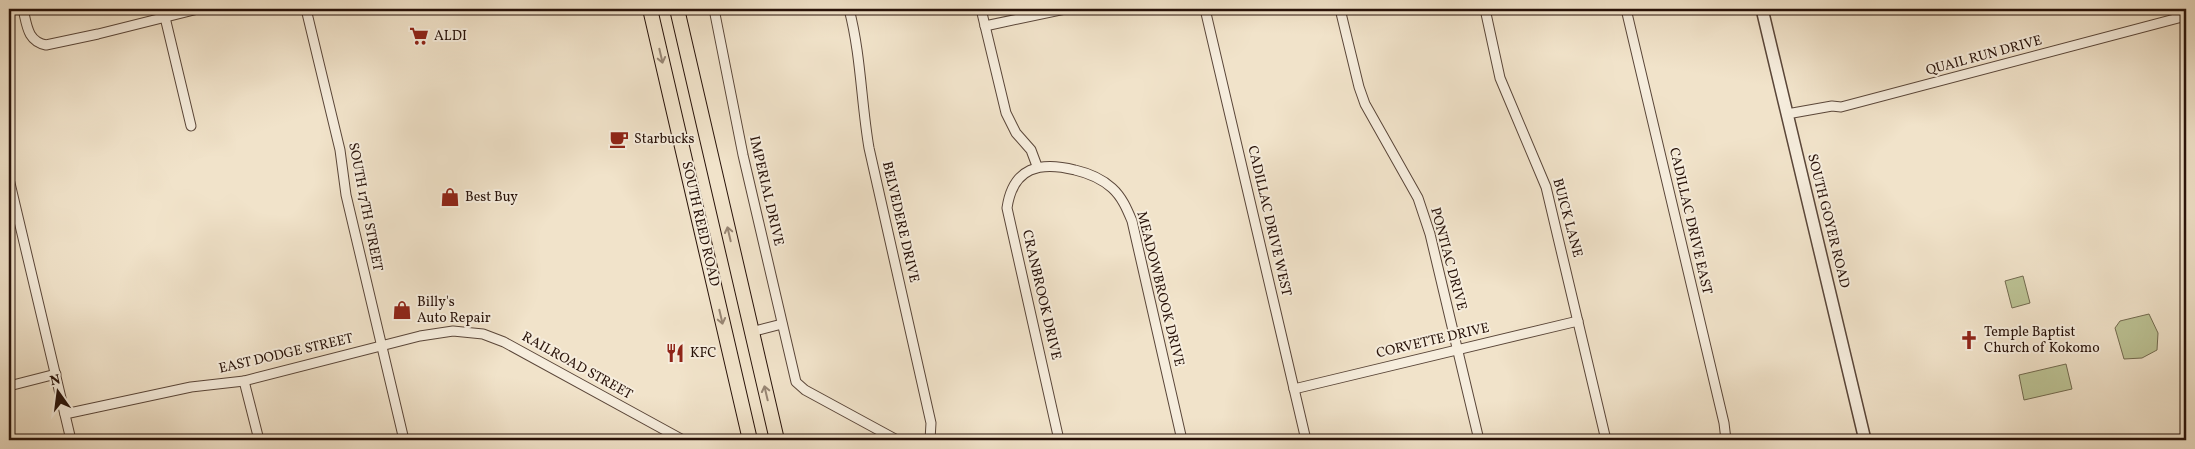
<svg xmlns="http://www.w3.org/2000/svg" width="2195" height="449" font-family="Vollkorn,serif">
	<rect width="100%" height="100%" fill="#f1e3ca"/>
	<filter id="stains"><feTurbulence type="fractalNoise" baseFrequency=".004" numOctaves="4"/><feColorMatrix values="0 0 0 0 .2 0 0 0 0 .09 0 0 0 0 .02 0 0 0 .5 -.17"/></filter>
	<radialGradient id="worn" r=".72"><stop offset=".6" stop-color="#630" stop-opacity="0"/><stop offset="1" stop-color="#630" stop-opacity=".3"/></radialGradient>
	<g fill="#bcc395" stroke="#726a4f">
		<path d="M2023,276L2030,303L2012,308L2005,281Z"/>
		<path d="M2149,314L2158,333L2157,350L2142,358L2124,359L2115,328L2120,321Z"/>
		<path d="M2066,364L2072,389L2024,400L2019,375Z"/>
	</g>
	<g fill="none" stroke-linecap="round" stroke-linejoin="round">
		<g stroke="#5a4639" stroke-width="11">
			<g id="minor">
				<path d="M23,9C27,25 27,41 46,45L98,34L198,9"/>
				<path d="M163,9L191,126"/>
				<path d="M306,9L340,150L346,195L404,440"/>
				<path d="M714,9L743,155L796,382L805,390L897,440"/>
				<path d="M849,9C861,55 861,101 869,148L931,423L930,440"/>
				<path d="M981,9L1006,113L1016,133L1031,150L1037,166"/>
				<path d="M1205,9L1306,440"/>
				<path d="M1340,9L1359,87L1365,104L1418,198L1430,234L1479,440"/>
				<path d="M1485,9L1500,78L1546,187L1606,440"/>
				<path d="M1626,9L1724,423L1726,440"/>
				<path d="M985,26L1065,9"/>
				<path d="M1787,114L1832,106L1841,107L2186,16"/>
				<path d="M9,179L71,440"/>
				<path d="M751,332L782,324"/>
				<path d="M244,381L259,440"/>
				<path d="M9,386L56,374"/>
				<path d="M1294,389L1578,321"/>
				<path d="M65,414L191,387L244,381L420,336L453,331L483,334L504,342L683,440"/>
				<path d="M1059,440L1007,208C1013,167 1040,161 1075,170C1088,173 1102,179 1112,188C1122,197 1127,209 1132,221L1182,440"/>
			</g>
		</g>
		<g stroke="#5a4639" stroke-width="14">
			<path id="tertiary" d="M1762,9L1865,440"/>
		</g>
		<g stroke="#281209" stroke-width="16">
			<g id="primary">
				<path d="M650,9L750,440"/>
				<path d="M677,9L777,440"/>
			</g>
		</g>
		<use href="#minor" stroke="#f6eddd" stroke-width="9"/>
		<use href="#tertiary" stroke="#f6eddd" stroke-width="11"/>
		<use href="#primary" stroke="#f1e3ca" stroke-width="14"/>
	</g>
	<defs><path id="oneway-shaft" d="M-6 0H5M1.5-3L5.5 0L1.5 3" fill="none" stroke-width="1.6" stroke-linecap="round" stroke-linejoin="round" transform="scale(1.25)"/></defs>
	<g stroke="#978573">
		<use href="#oneway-shaft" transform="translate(661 56) rotate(77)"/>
		<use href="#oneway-shaft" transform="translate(729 234) rotate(-103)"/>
		<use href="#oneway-shaft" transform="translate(721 317) rotate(77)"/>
		<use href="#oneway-shaft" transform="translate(766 393) rotate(-103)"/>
	</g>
	<defs>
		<g id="supermarket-bare" transform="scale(1.5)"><path d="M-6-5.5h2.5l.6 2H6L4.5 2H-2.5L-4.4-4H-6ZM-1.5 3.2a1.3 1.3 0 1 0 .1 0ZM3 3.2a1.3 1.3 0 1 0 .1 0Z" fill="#8f2418" stroke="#f6eddd" stroke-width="2.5" paint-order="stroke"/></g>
		<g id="cafe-bare" transform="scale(1.5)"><path d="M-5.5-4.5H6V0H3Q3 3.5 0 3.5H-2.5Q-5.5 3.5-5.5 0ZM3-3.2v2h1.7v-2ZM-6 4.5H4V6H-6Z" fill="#8f2418" stroke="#f6eddd" stroke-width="2.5" paint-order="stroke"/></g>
		<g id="shop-bare" transform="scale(1.5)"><path d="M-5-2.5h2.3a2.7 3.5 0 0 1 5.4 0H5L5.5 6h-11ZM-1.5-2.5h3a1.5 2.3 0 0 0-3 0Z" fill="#8f2418" stroke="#f6eddd" stroke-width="2.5" paint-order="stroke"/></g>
		<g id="church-bare" transform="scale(1.5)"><path d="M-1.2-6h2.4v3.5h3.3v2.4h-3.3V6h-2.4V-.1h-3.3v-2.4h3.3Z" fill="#8f2418" stroke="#f6eddd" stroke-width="2.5" paint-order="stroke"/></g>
		<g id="restaurant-bare" transform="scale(1.5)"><path d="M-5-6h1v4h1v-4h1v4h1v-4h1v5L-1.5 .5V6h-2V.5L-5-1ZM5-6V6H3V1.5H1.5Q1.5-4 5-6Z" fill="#8f2418" stroke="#f6eddd" stroke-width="2.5" paint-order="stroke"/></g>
	</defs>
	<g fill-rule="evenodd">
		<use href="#supermarket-bare" x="419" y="36"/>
		<use href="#cafe-bare" x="619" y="139"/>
		<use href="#shop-bare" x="450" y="197"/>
		<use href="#shop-bare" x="402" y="310"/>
		<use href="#church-bare" x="1969" y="340"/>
		<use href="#restaurant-bare" x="675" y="353"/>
	</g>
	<g text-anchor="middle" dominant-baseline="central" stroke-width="4" stroke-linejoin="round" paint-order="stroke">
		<g font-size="14" fill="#281209" stroke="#f6eddd" text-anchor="start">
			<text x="434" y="36">ALDI</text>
			<text x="634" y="139">Starbucks</text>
			<text x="465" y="197">Best Buy</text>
			<text x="417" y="302">Billy's<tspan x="417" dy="16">Auto Repair</tspan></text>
			<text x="1984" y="332">Temple Baptist<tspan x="1984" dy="16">Church of Kokomo</tspan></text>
			<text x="690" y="353">KFC</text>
		</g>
		<g font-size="14" fill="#281209" stroke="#f6eddd">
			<text transform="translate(1984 56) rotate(-15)">QUAIL RUN DRIVE</text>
			<text transform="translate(766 191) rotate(77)">IMPERIAL DRIVE</text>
			<text transform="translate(365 207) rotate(79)">SOUTH 17TH STREET</text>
			<text transform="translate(1567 218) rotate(75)">BUICK LANE</text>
			<text transform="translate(1269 221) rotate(77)">CADILLAC DRIVE WEST</text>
			<text transform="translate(1690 221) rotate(77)">CADILLAC DRIVE EAST</text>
			<text transform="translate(1828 221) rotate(76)">SOUTH GOYER ROAD</text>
			<text transform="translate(900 222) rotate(77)">BELVEDERE DRIVE</text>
			<text transform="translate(700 224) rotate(77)">SOUTH REED ROAD</text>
			<text transform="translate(1448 259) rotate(75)">PONTIAC DRIVE</text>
			<text transform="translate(1160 289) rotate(76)">MEADOWBROOK DRIVE</text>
			<text transform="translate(1041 295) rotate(77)">CRANBROOK DRIVE</text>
			<text transform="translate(1433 341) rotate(-13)">CORVETTE DRIVE</text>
			<text transform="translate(286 354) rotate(-13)">EAST DODGE STREET</text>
			<text transform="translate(577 366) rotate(29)">RAILROAD STREET</text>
		</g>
	</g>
	<rect width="2195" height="449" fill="none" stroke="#f1e3ca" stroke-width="30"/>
	<rect x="10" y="10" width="2175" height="429" fill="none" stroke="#281209" stroke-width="2.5"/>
	<rect x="15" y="15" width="2165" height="419" fill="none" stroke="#281209"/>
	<g transform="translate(58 392) rotate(346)" stroke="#f6eddd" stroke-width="4" paint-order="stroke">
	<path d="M0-4L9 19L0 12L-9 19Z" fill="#281209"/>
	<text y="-8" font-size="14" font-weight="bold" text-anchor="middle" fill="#281209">N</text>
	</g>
	<rect width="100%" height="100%" filter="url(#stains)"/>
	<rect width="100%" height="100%" fill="url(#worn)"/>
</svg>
